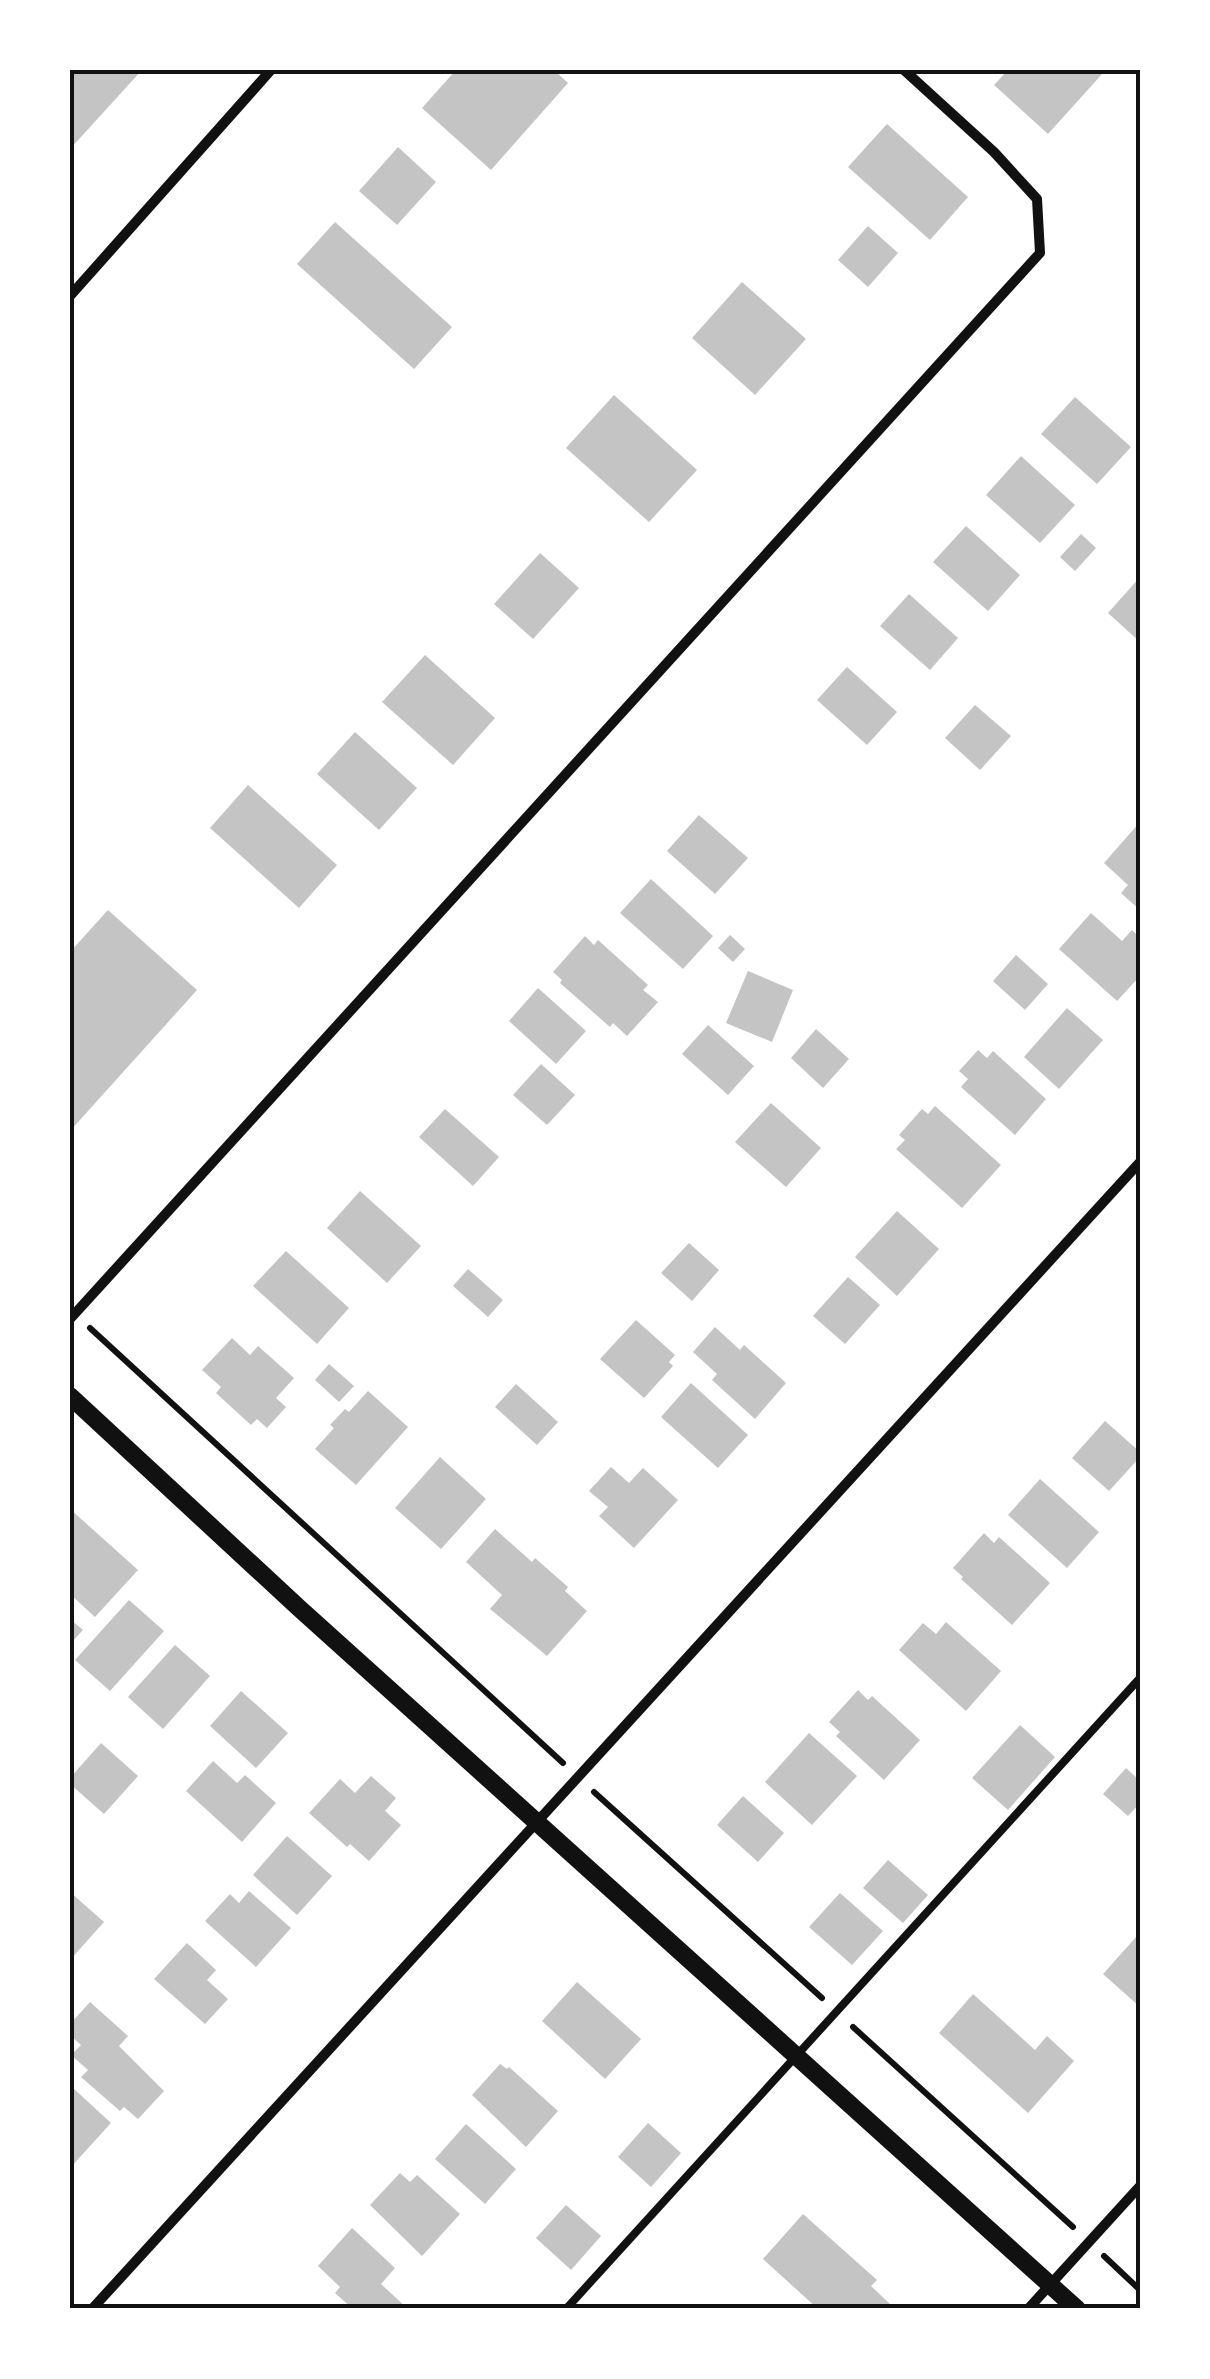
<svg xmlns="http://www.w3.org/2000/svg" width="1210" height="2379" font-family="Quicksand,sans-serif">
	<rect width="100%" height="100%" fill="#fff"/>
	<g fill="#c4c4c4">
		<path d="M70,70H142L70,149Z"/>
		<path d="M456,70H554L568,83L491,170L422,108Z"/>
		<path d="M1008,70H1100L1103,73L1048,134L994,85Z"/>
		<path d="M887,124L968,197L930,240L848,167Z"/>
		<path d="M398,147L436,182L397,225L359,191Z"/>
		<path d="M335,222L452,327L414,369L297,264Z"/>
		<path d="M868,226L898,253L868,287L838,260Z"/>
		<path d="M742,282L806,339L755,395L692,338Z"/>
		<path d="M614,395L697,470L649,522L566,448Z"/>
		<path d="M1075,397L1131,447L1097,484L1041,434Z"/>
		<path d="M1021,456L1075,505L1040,543L986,495Z"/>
		<path d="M966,526L1020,575L988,611L933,562Z"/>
		<path d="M1081,534L1096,548L1075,571L1060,557Z"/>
		<path d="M540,553L579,588L533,639L494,604Z"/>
		<path d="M1140,577V642L1108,613Z"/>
		<path d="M909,594L958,638L930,670L880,626Z"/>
		<path d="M425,655L495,718L453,765L382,702Z"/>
		<path d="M847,667L897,712L867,745L817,700Z"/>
		<path d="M975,705L1011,736L980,770L945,738Z"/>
		<path d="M355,732L417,788L379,830L317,774Z"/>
		<path d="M248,785L337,865L299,908L210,828Z"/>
		<path d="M699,815L748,858L715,894L667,851Z"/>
		<path d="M1140,822V910L1121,893L1128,885L1104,863Z"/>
		<path d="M651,879L713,936L683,969L620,913Z"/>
		<path d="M108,910L197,990L70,1131V952Z"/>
		<path d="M1091,913L1122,941L1132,930L1140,938V976L1117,1001L1059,949Z"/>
		<path d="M730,935L745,949L733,962L718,948Z"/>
		<path d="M585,936L594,945L598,940L648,985L643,990L658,1002L627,1036L613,1023L610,1027L560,983L562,980L553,972Z"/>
		<path d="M1016,955L1048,984L1025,1010L993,981Z"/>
		<path d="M748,971L793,990L772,1042L726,1023Z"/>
		<path d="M538,988L586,1031L556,1064L509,1021Z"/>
		<path d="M1067,1008L1103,1040L1059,1089L1024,1057Z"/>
		<path d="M708,1025L754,1066L728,1095L682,1054Z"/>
		<path d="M816,1029L849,1059L823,1088L791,1058Z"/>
		<path d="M978,1050L987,1058L993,1051L1046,1099L1015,1135L961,1087L968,1079L959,1071Z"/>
		<path d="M541,1064L575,1095L547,1125L513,1095Z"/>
		<path d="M771,1103L821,1148L786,1187L735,1142Z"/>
		<path d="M935,1106L1001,1165L962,1208L896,1149L905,1140L899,1135L922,1109L928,1114Z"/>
		<path d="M445,1109L499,1157L473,1186L419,1137Z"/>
		<path d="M360,1191L421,1246L387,1283L327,1228Z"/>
		<path d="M897,1211L939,1249L897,1296L855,1257Z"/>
		<path d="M689,1243L719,1270L692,1301L661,1273Z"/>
		<path d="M286,1251L349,1308L317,1344L253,1286Z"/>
		<path d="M468,1269L503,1300L488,1317L453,1286Z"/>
		<path d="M848,1277L880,1305L845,1344L813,1316Z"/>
		<path d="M636,1320L675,1355L669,1362L673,1366L644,1398L600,1359Z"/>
		<path d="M715,1327L740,1350L744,1345L786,1383L755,1419L712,1380L717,1374L693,1352Z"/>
		<path d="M232,1338L250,1355L258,1346L294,1378L276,1398L286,1407L267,1428L257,1419L251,1425L216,1393L221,1387L202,1370Z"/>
		<path d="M329,1364L354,1386L339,1402L315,1380Z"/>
		<path d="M691,1383L748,1435L718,1468L661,1417Z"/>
		<path d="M516,1384L558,1422L537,1445L495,1407Z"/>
		<path d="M368,1391L408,1427L356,1485L315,1449L334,1428L330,1425L345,1409L349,1412Z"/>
		<path d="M1105,1421L1140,1452V1457L1109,1491L1072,1458Z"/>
		<path d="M440,1457L486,1499L441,1549L395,1508Z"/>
		<path d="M611,1467L629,1483L643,1468L678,1500L634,1548L599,1516L608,1507L589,1491Z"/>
		<path d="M1040,1479L1099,1532L1067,1568L1008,1515Z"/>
		<path d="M70,1509L138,1570L95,1617L70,1594Z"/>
		<path d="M495,1529L532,1562L535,1558L568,1587L565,1591L587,1611L547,1656L490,1609L502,1595L466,1562Z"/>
		<path d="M984,1533L994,1543L999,1537L1050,1583L1012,1625L961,1579L963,1577L953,1568Z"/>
		<path d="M129,1600L164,1631L110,1691L75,1660Z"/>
		<path d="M70,1619L83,1630L70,1644Z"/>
		<path d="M946,1622L1001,1671L966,1711L899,1650L923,1623L936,1634Z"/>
		<path d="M175,1645L210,1676L163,1729L128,1697Z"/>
		<path d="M858,1690L868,1700L872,1696L920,1740L884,1780L836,1736L840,1732L829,1722Z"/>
		<path d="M241,1691L288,1733L256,1768L210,1726Z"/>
		<path d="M1020,1725L1055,1757L1008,1810L972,1778Z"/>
		<path d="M809,1733L857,1776L812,1825L765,1782Z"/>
		<path d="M101,1743L138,1776L104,1814L70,1784V1778Z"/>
		<path d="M213,1761L237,1783L245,1775L276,1803L242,1842L186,1791Z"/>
		<path d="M1126,1768L1140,1781V1803L1128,1816L1103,1794Z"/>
		<path d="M371,1776L396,1798L385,1811L401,1825L369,1861L350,1844L347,1847L309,1813L340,1779L355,1793Z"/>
		<path d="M743,1796L784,1833L758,1862L717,1825Z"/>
		<path d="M287,1836L332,1876L297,1915L253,1875Z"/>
		<path d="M888,1860L928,1895L903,1923L863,1888Z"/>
		<path d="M249,1891L291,1928L256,1967L205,1921L230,1894L239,1903Z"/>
		<path d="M70,1892L104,1922L70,1960Z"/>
		<path d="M840,1893L883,1931L852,1965L809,1927Z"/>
		<path d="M1137,1936L1140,1939V2007L1103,1974Z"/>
		<path d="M187,1943L216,1970L207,1980L228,1999L205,2024L154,1979Z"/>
		<path d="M577,1982L641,2039L605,2079L542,2021Z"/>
		<path d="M973,1994L1035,2050L1047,2036L1074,2061L1028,2113L939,2033Z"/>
		<path d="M90,2002L128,2036L119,2046L164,2091L138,2119L124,2107L120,2111L81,2077L88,2070L71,2055L81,2045L70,2035V2024Z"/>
		<path d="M500,2064L507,2069L509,2067L558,2111L526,2147L472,2095Z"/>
		<path d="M73,2088L111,2123L70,2168V2091Z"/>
		<path d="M648,2123L681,2153L651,2187L618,2157Z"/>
		<path d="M466,2124L516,2169L485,2204L435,2159Z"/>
		<path d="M400,2173L410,2182L417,2175L460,2214L422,2256L370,2205Z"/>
		<path d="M566,2205L601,2236L571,2270L536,2238Z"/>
		<path d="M803,2214L877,2280L871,2286L891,2305L887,2309H818L763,2259Z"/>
		<path d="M352,2228L395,2268L381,2284L408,2309H353L335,2293L340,2287L318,2266Z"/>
	</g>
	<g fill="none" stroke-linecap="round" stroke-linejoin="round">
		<g stroke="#111" stroke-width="6">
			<path d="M90,1328L563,1763"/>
			<path d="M594,1792L822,1998"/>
			<path d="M853,2027L1073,2227"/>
			<path d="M1104,2256L1140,2290"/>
		</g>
		<path stroke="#111" stroke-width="8" d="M566,2309L1140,1678"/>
		<g stroke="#111" stroke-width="10">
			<path d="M70,296L271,70"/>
			<path d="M70,1319L1040,253L1037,199L994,152L904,70"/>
			<path d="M92,2309L1140,1162"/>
			<path d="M1028,2309L1140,2186"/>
		</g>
		<path stroke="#111" stroke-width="18" d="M70,1396L299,1608L1077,2309"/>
	</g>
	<rect width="1210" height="2379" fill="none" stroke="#ffffff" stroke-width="145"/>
	<rect x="72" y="72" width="1066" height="2234" fill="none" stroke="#111" stroke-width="4"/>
</svg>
